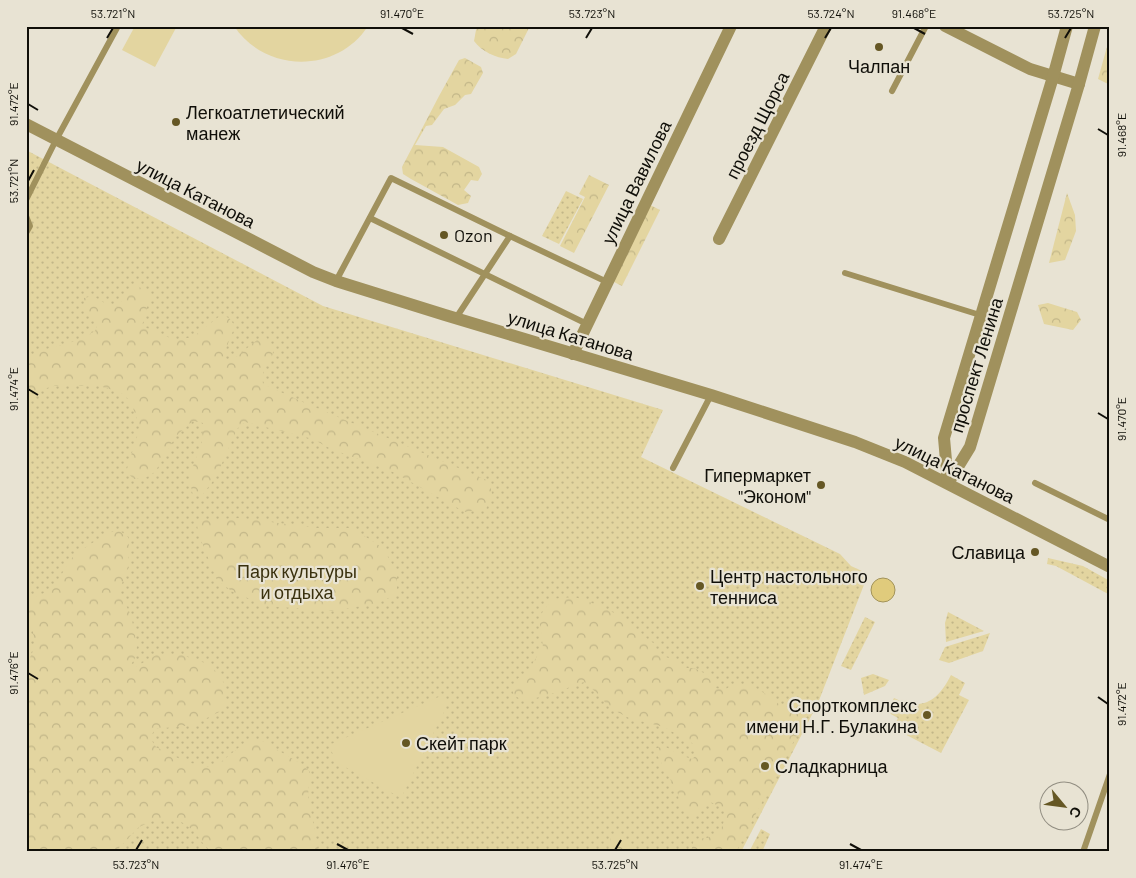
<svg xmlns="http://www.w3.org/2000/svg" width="1136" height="878" font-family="Barlow,sans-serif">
	<defs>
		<pattern id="green-dots" width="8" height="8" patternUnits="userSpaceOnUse" patternTransform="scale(1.25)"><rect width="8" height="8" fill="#e3d5a0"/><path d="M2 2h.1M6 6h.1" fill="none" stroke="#c2b688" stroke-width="1.8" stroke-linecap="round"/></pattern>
		<pattern id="forest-crowns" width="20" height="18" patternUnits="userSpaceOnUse" patternTransform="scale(1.25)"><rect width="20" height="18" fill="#e3d5a0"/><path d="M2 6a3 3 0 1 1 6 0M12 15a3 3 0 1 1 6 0" fill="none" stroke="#c2b688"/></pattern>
	</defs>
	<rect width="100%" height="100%" fill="#e8e3d3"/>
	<g fill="url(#green-dots)">
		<path d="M26,150L323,306L663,410L641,457L840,554L851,566L862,571L867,577L818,703L741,852H26Z"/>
		<path d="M566,191L583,199L559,244L542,236Z"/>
		<path d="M1048,558L1083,566L1110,581V595L1056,566L1047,564Z"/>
		<path d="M948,612L984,631L946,642L945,623Z"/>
		<path d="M865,617L875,622L851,670L841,666Z"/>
		<path d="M990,633L983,651L949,663L939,660L945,647Z"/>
		<path d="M873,674L889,680L885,686L864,695L861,678Z"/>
		<path d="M951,675L965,683L959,695L969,700L941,753L893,728L898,718L887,712L894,698C922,712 938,701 951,675Z"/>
		<path d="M761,829L770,834L762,852H749Z"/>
	</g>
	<g fill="url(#forest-crowns)">
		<path d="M478,26H530L516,54L508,59C496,58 481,51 474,41L476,30Z"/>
		<path d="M1110,36V85L1098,79Z"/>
		<path d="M465,58L481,67L483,73L471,94L465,95L455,105L444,109L432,125L426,126L415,145L443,147L479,167L482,174L478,181L471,180L464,190L471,196L468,203L458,205L411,179L403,174L402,167L439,96L459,60Z"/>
		<path d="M589,175L609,185L574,253L560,246L585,197L579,194Z"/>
		<path d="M1067,193L1075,215L1076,231L1065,260L1049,263Z"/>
		<path d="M650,205L660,210L622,286L612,281Z"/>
		<path d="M136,284L150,296L142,326L175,340L193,337L221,315L229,318L235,326L223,356L230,362L257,340L266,337C283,357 264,359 263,375C262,376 263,383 263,384L305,403L489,481L492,494L486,509L465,512L391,471L331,449L313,439L245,422L237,429L216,477L203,494L193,496L189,477L202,442L203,423L193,421L176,436L155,472L145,478L134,479L126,472L140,427L133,408L128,399L120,392L99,386H54L33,392L26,393V357L43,350L79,340L95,331L98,323L84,308V298L93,296L108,305L117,307Z"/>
		<path d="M1048,303L1077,312L1081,320L1073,330L1044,324L1038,305Z"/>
		<path d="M241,518L316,528H352L383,548L397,573V594L378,603L333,611L267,606L233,592L217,580L198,533L197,523L205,520Z"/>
		<path d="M119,530L128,537L129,548L128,568L121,586V596L131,615L137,646L136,656L127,672L156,655L179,654L211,665L224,683L225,704L219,712L193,725L155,729L150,738L156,747L186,762L210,767L221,762L248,740L259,739L303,765L310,772L308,796L318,848L313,852L291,851V852H213L205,846L193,830L177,819H157L139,827L115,852H26V667L35,646L32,625L26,621V601L53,589L70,560L78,552L108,533Z"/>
		<path d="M574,597C588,601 613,611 625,619C635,626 643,637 655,644L656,653L671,659L687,668H694L706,674L714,681L716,688L725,690L730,686L751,685L769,696L781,706L795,707L807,716L736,852H691L694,839L707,838L720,832L728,810L708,801L693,816L680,809L678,794L654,749L664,746L680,755L692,759L698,754L692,743L664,727L629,718L610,708L598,694L584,682L551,694L532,699L526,700L520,699L514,695L512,689L516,680L527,672L543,647L539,617L552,599Z"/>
		<path d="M611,835H621L633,852H609Z"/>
	</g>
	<g fill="#e3d5a0">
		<path d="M135,26H177L155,67L122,50Z"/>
		<path d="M234,26H368C337,74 265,73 234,26Z"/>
		<path d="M443,695L446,708L401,798L336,762L329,745Z"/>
	</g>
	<circle fill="#e0cb7c" stroke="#a2935a" cx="883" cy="590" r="12"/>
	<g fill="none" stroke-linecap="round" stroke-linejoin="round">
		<g stroke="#a0915d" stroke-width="6">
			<path d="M892,91L926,26"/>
			<path d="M26,200L56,140L118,26"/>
			<path d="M26,216L30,226L26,233"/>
			<path d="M370,218L587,324"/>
			<path d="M845,273L980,315"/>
			<path d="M336,281L391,178L510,236L607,282"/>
			<path d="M456,318L510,236"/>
			<path d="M673,468L711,395"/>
			<path d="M1035,483L1110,520"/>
			<path d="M1083,852L1110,774"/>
		</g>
		<g stroke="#a0915d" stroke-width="12">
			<path d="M945,26L1030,69L1079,84"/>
			<path d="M26,124L313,272L336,281L445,315L711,395L855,442L905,462L1110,567"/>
			<path d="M719,239L826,26"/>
			<path d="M573,354L731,26"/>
			<path d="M948,483L970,447L1079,84L1095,26"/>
			<path d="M948,483L944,438L1053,77L1067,26"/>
		</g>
	</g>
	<path fill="none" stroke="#100f09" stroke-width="2" d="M402,28L413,34M914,28L925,34M107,38L113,28M586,38L592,28M825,38L831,28M1065,38L1071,28M28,104L38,110M1098,129L1108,135M28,181L34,170M28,389L38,395M1098,413L1108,419M28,673L38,679M1098,697L1108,704M337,844L348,850M850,844L861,850M136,850L142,840M615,850L621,840"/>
	<g fill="#655724" stroke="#e8e3d3" stroke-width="2">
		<circle cx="879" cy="47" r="5"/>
		<circle cx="176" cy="122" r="5"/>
		<circle cx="444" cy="235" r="5"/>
		<circle cx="821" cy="485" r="5"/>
		<circle cx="1035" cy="552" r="5"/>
		<circle cx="700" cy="586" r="5"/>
		<circle cx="927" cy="715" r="5"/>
		<circle cx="406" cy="743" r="5"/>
		<circle cx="765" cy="766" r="5"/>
	</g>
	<g text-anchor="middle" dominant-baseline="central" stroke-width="4.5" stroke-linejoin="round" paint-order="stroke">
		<g font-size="18" fill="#100f09" stroke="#e8e3d3" text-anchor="start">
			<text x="879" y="66" text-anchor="middle">Чалпан</text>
			<text x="186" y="112">Легкоатлетический<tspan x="186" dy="21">манеж</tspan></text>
			<text x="454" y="235">Ozon</text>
			<text x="811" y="475" text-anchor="end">Гипермаркет<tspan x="811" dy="21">"Эконом"</tspan></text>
			<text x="1025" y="552" text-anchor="end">Славица</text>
			<text x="710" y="576">Центр настольного<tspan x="710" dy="21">тенниса</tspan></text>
			<text x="917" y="705" text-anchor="end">Спорткомплекс<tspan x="917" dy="21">имени Н.Г. Булакина</tspan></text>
			<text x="416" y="743">Скейт парк</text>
			<text x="775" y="766">Сладкарница</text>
		</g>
		<g font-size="18" fill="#100f09" stroke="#e8e3d3">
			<text transform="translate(757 125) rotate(-63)">проезд Щорса</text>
			<text transform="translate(636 182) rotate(-64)">улица Вавилова</text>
			<text transform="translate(196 193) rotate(27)">улица Катанова</text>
			<text transform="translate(571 335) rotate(17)">улица Катанова</text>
			<text transform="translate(976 365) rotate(-73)">проспект Ленина</text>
			<text transform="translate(955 469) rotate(26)">улица Катанова</text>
		</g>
		<g font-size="18" fill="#3a310e" stroke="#e8e3d3">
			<text x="297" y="571">Парк культуры<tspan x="297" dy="21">и отдыха</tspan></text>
		</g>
	</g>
	<rect width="1136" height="878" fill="none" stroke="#e8e3d3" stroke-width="55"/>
	<g transform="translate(1064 806) rotate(119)"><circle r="24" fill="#e8e3d3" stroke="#928e82"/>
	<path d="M0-4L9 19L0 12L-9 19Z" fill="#655724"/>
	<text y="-8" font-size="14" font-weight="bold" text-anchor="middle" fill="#100f09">С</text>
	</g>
	<rect x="28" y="28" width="1080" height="822" fill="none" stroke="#100f09" stroke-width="2"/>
	<g font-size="12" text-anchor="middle" fill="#100f09">
		<text x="113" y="18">53.721°N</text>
		<text x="402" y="18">91.470°E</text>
		<text x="592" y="18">53.723°N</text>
		<text x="831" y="18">53.724°N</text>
		<text x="914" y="18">91.468°E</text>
		<text x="1071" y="18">53.725°N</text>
		<text transform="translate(14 104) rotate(-90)" y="4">91.472°E</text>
		<text transform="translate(1122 135) rotate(-90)" y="4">91.468°E</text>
		<text transform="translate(14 181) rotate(-90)" y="4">53.721°N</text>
		<text transform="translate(14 389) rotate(-90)" y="4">91.474°E</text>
		<text transform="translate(1122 419) rotate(-90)" y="4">91.470°E</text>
		<text transform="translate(14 673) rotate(-90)" y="4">91.476°E</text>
		<text transform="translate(1122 704) rotate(-90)" y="4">91.472°E</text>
		<text x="136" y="869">53.723°N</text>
		<text x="348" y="869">91.476°E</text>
		<text x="615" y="869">53.725°N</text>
		<text x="861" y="869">91.474°E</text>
	</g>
</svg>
